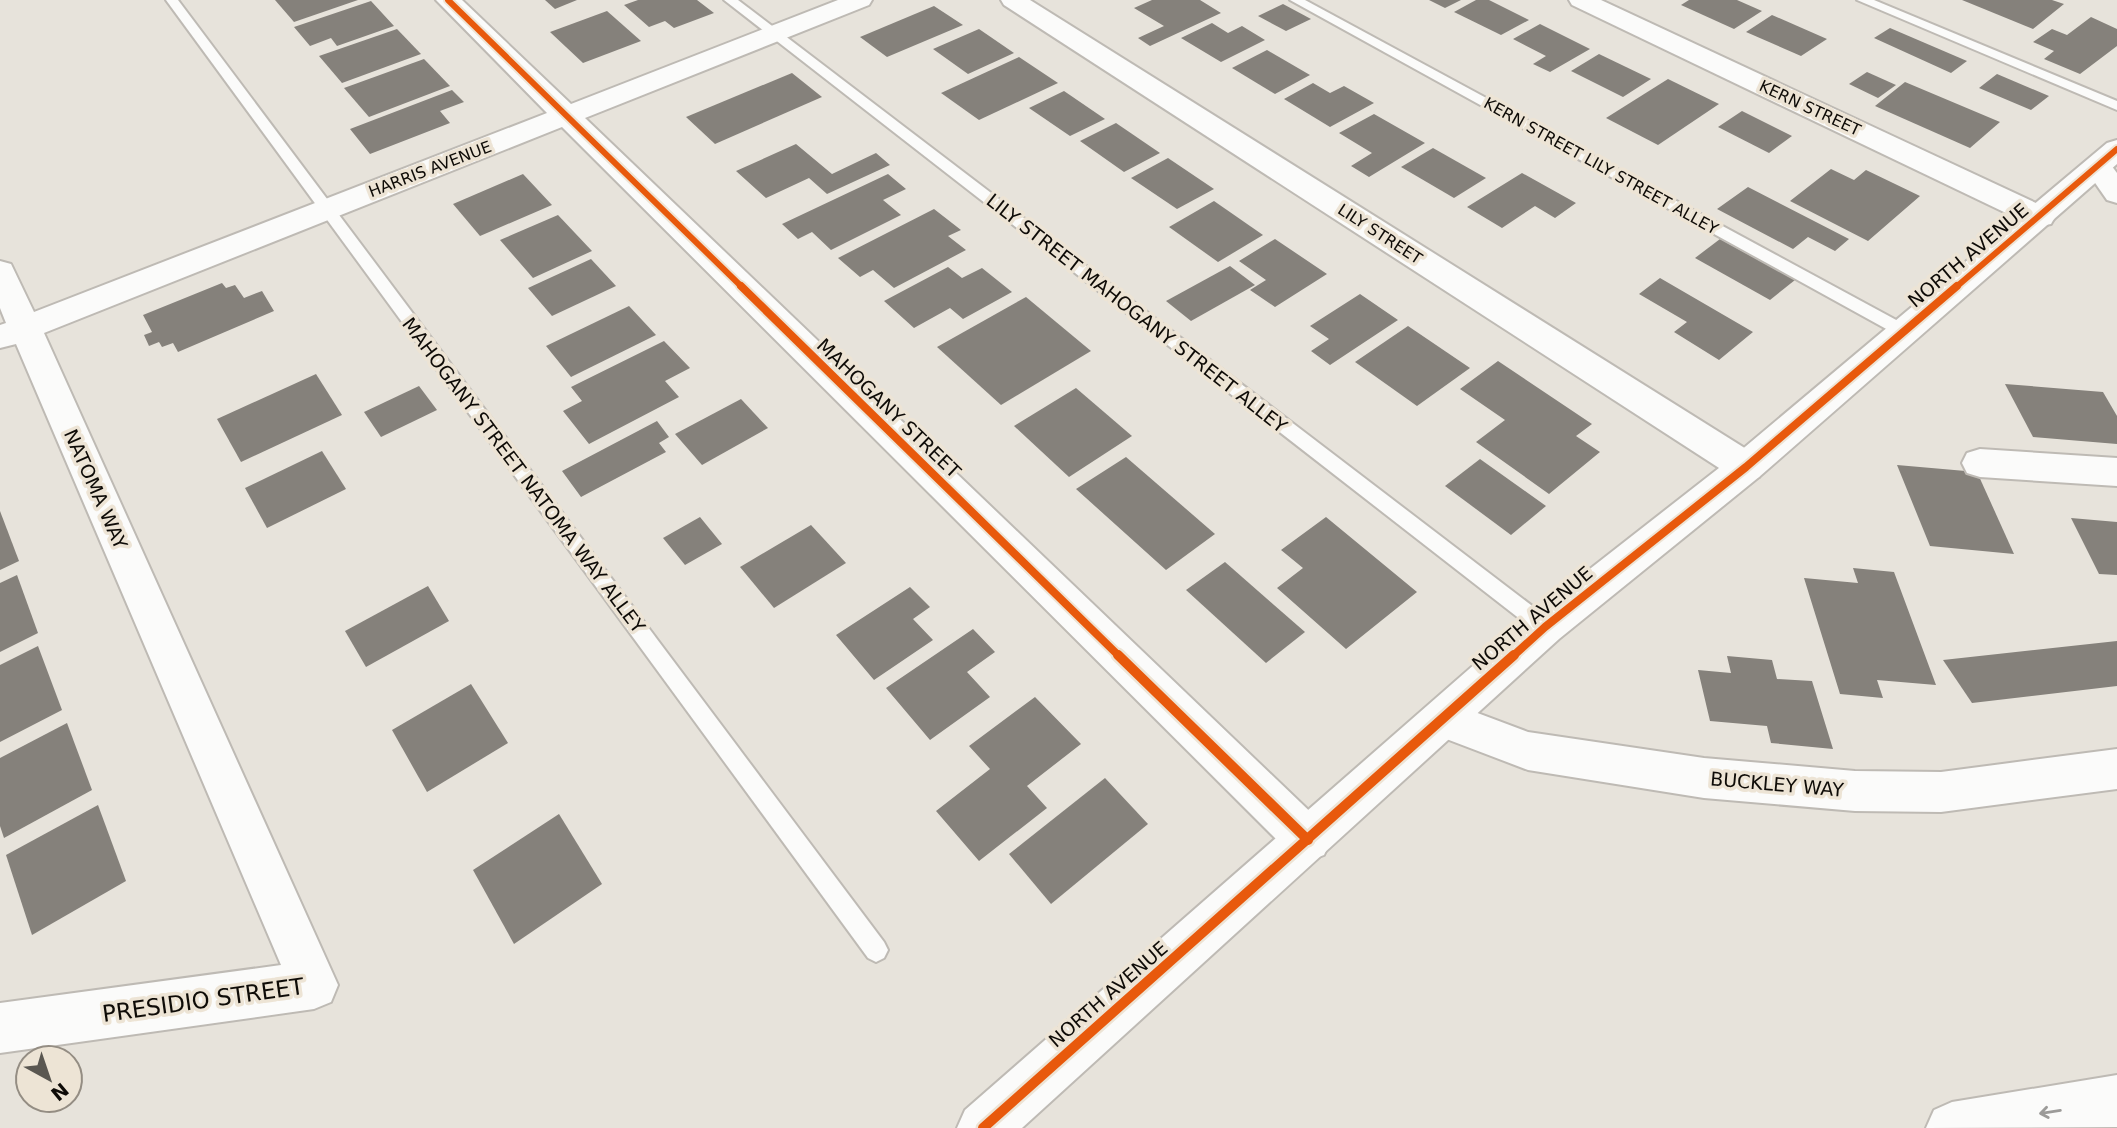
<svg xmlns="http://www.w3.org/2000/svg" width="2117" height="1128" font-family="'DejaVu Sans',sans-serif">
	<rect width="100%" height="100%" fill="#e7e3db"/>
	<g fill="#85817b">
		<path d="M275,0H358L294,22Z"/>
		<path d="M545,0H577L555,9Z"/>
		<path d="M638,0H697L714,13L674,28L665,21L649,27L624,5Z"/>
		<path d="M1152,0H1200L1221,13L1150,46L1138,38L1164,26L1134,8Z"/>
		<path d="M1429,0H1461L1445,8Z"/>
		<path d="M1476,0H1489L1529,20L1501,35L1454,12Z"/>
		<path d="M1689,0H1737L1762,11L1734,29L1681,5Z"/>
		<path d="M1962,0H2052L2064,4L2033,29Z"/>
		<path d="M371,1L394,26L337,46L331,38L310,46L294,27Z"/>
		<path d="M1283,4L1311,19L1286,31L1258,16Z"/>
		<path d="M934,6L963,25L887,57L860,37Z"/>
		<path d="M607,11L641,41L583,63L550,32Z"/>
		<path d="M1772,15L1827,39L1801,56L1746,32Z"/>
		<path d="M2091,17L2117,29V46L2080,74L2044,59L2054,51L2033,42L2052,29L2067,35Z"/>
		<path d="M1212,23L1228,33L1242,26L1265,40L1221,62L1181,38Z"/>
		<path d="M1540,24L1590,49L1550,72L1533,64L1546,56L1513,39Z"/>
		<path d="M1890,28L1967,61L1951,73L1874,38Z"/>
		<path d="M397,29L421,54L342,83L319,56Z"/>
		<path d="M979,29L1014,53L968,74L933,49Z"/>
		<path d="M1267,50L1310,75L1275,94L1232,68Z"/>
		<path d="M1599,54L1651,79L1623,97L1571,71Z"/>
		<path d="M1019,57L1058,83L979,120L941,93Z"/>
		<path d="M424,59L450,86L369,117L344,88Z"/>
		<path d="M1867,72L1896,85L1878,98L1849,84Z"/>
		<path d="M792,73L822,97L715,144L686,117Z"/>
		<path d="M1997,74L2049,96L2031,110L1979,88Z"/>
		<path d="M1668,79L1719,104L1658,145L1606,118Z"/>
		<path d="M1905,82L2000,122L1970,148L1875,106Z"/>
		<path d="M1313,83L1330,93L1344,86L1374,103L1330,127L1284,99Z"/>
		<path d="M452,90L464,102L440,111L450,123L370,154L350,129Z"/>
		<path d="M1064,91L1105,119L1070,136L1029,108Z"/>
		<path d="M1742,111L1792,136L1769,153L1718,127Z"/>
		<path d="M1374,114L1425,143L1369,177L1351,166L1372,153L1339,133Z"/>
		<path d="M1116,123L1160,153L1124,172L1080,141Z"/>
		<path d="M796,144L832,174L876,153L890,165L827,194L809,178L766,198L736,171Z"/>
		<path d="M1433,148L1486,178L1454,198L1401,167Z"/>
		<path d="M1168,158L1214,189L1177,209L1131,178Z"/>
		<path d="M1831,169L1854,180L1866,170L1920,196L1868,241L1790,201Z"/>
		<path d="M1522,173L1576,203L1555,218L1535,206L1502,228L1467,207Z"/>
		<path d="M523,174L552,205L480,236L453,204Z"/>
		<path d="M888,174L906,189L883,200L901,215L831,250L812,232L798,239L782,224Z"/>
		<path d="M1748,187L1849,239L1835,251L1808,237L1793,249L1717,209Z"/>
		<path d="M1214,201L1263,235L1218,262L1169,227Z"/>
		<path d="M934,209L961,230L948,236L966,250L894,288L873,270L860,277L838,258Z"/>
		<path d="M558,215L592,251L533,278L500,240Z"/>
		<path d="M1275,239L1327,274L1275,307L1250,290L1266,280L1239,261Z"/>
		<path d="M1720,239L1795,280L1770,300L1695,258Z"/>
		<path d="M591,259L616,286L552,316L528,288Z"/>
		<path d="M1230,266L1255,285L1191,321L1166,301Z"/>
		<path d="M948,267L962,278L982,268L1012,292L963,319L950,308L914,328L884,301Z"/>
		<path d="M1660,278L1753,332L1719,360L1674,332L1687,322L1639,294Z"/>
		<path d="M222,283L226,288L235,285L244,298L262,291L274,311L178,352L173,343L162,347L159,342L149,346L144,335L152,332L143,315Z"/>
		<path d="M1360,294L1398,320L1330,365L1311,351L1329,339L1310,326Z"/>
		<path d="M1026,297L1091,351L1001,405L937,347Z"/>
		<path d="M629,306L656,335L571,377L546,346Z"/>
		<path d="M1408,326L1470,368L1417,406L1355,362Z"/>
		<path d="M664,341L690,368L665,381L679,397L589,444L563,411L582,401L571,387Z"/>
		<path d="M1498,361L1592,424L1576,436L1600,452L1549,494L1476,442L1505,420L1460,389Z"/>
		<path d="M316,374L342,415L241,462L217,419Z"/>
		<path d="M2005,384L2103,392L2117,416V444L2033,437Z"/>
		<path d="M419,386L437,410L381,437L364,412Z"/>
		<path d="M1076,388L1132,436L1069,477L1014,426Z"/>
		<path d="M741,399L768,428L702,465L675,434Z"/>
		<path d="M657,421L669,437L659,443L666,452L581,497L562,471Z"/>
		<path d="M322,451L346,489L267,528L245,488Z"/>
		<path d="M1126,457L1215,534L1166,570L1076,489Z"/>
		<path d="M1480,459L1546,506L1511,535L1445,486Z"/>
		<path d="M1897,465L1977,472L2014,554L1930,546Z"/>
		<path d="M0,511L19,561L0,570Z"/>
		<path d="M700,517L722,544L685,565L663,538Z"/>
		<path d="M1326,517L1417,592L1346,649L1277,588L1303,568L1281,550Z"/>
		<path d="M2071,518L2117,522V575L2099,574Z"/>
		<path d="M811,525L846,563L774,608L740,567Z"/>
		<path d="M1225,562L1305,632L1266,663L1186,590Z"/>
		<path d="M1853,568L1894,572L1936,685L1877,680L1883,698L1840,694L1804,578L1858,583Z"/>
		<path d="M17,575L38,633L0,652V583Z"/>
		<path d="M428,586L449,621L366,667L345,631Z"/>
		<path d="M910,587L930,607L913,619L933,640L874,680L836,635Z"/>
		<path d="M973,629L995,652L967,672L990,697L930,740L886,688Z"/>
		<path d="M2117,641V686L1972,703L1943,660Z"/>
		<path d="M38,646L62,710L0,742V665Z"/>
		<path d="M1727,656L1772,660L1777,679L1812,681L1833,749L1771,743L1767,726L1710,721L1698,670L1731,673Z"/>
		<path d="M471,684L508,743L427,792L392,730Z"/>
		<path d="M1035,697L1081,744L1027,786L1047,808L979,861L936,811L990,769L969,746Z"/>
		<path d="M67,723L92,790L4,838L0,826V758Z"/>
		<path d="M1105,778L1148,824L1051,904L1009,854Z"/>
		<path d="M98,805L126,881L32,935L6,855Z"/>
		<path d="M559,814L602,884L514,944L473,870Z"/>
	</g>
	<g fill="none" stroke-linecap="round" stroke-linejoin="round">
		<g stroke="#bebab4" stroke-width="4">
			<g id="lane">
				<path d="M166,0H178L884,942L888,950L884,958L876,962L868,958Z"/>
				<path d="M724,0H738L1552,621L1555,627L1552,633L1545,635L1538,633Z"/>
				<path d="M1290,0H1305L1911,328L1913,332L1911,336H1899Z"/>
				<path d="M1857,0H1874L2117,101V110Z"/>
			</g>
		</g>
		<g stroke="#bebab4" stroke-width="4">
			<g id="street">
				<path d="M436,0H462L571,104L838,0H872L869,5L585,118L1324,825L1331,840L1324,855L1308,861L1292,855L562,127L44,333L338,985L331,1002L314,1009L0,1053V1003L281,965L16,344L0,348V325L6,323L0,308V261L11,264L34,312L547,113Z"/>
				<path d="M1001,0H1030L1759,457L1764,467L1759,477L1746,481L1733,477L1004,5Z"/>
				<path d="M1569,0H1601L2051,210L2055,217L2051,224L2040,226L2029,224L1572,5Z"/>
				<path d="M2098,158L2108,161L2117,173V203L2107,200L2084,167L2088,161Z"/>
				<path d="M1980,449L2117,458V486L1980,477L1967,473L1962,463L1967,453Z"/>
				<path d="M1443,700L1528,732L1704,758L1855,771L1941,772L2117,749V789L1941,812L1855,811L1704,798L1528,770L1428,732L1422,719L1428,706Z"/>
			</g>
		</g>
		<g stroke="#bebab4" stroke-width="4">
			<path id="secondary" d="M2117,140V164L1759,477L1559,639L1022,1128H957L965,1110L1531,615L1733,457L2107,143Z"/>
		</g>
		<g stroke="#bebab4" stroke-width="4">
			<path id="highway" d="M2117,1075V1127L1926,1128L1934,1110L1952,1102Z"/>
		</g>
		<use href="#lane" fill="#fbfbfa" fill-rule="evenodd"/>
		<use href="#street" fill="#fbfbfa" fill-rule="evenodd"/>
		<use href="#secondary" fill="#fbfbfa" fill-rule="evenodd"/>
		<use href="#highway" fill="#fbfbfa" fill-rule="evenodd"/>
		<g stroke="#ede4d5" stroke-width="10">
			<g id="cycleway-far2">
				<path d="M448,0L743,288"/>
				<path d="M1955,288L2117,149"/>
			</g>
		</g>
		<g stroke="#ede4d5" stroke-width="12">
			<g id="cycleway-far1">
				<path d="M741,286L1120,657"/>
				<path d="M1512,657L1545,627L1746,467L1957,286"/>
			</g>
		</g>
		<g stroke="#ede4d5" stroke-width="15">
			<g id="cycleway">
				<path d="M1118,655L1308,840"/>
				<path d="M983,1128L1514,655"/>
			</g>
		</g>
		<use href="#cycleway-far2" stroke="#e8590c" stroke-width="6"/>
		<use href="#cycleway-far1" stroke="#e8590c" stroke-width="8"/>
		<use href="#cycleway" stroke="#e8590c" stroke-width="10"/>
	</g>
	<defs><path id="oneway-shaft" d="M-6 0H5M1.5-3L5.5 0L1.5 3" fill="none" stroke-width="1.6" stroke-linecap="round" stroke-linejoin="round" transform="scale(1.75)"/></defs>
	<use stroke="#9c9b99" href="#oneway-shaft" transform="translate(2050 1112) rotate(171)"/>
	<g text-anchor="middle" dominant-baseline="central" stroke-width="7" stroke-linejoin="round" paint-order="stroke">
		<g font-size="16" fill="#0e0b07" stroke="#ede4d5">
			<text transform="translate(1810 108) rotate(25)">KERN STREET</text>
			<text transform="translate(1601 166) rotate(29)">KERN STREET LILY STREET ALLEY</text>
			<text transform="translate(430 169) rotate(-21)">HARRIS AVENUE</text>
			<text transform="translate(1380 234) rotate(33)">LILY STREET</text>
		</g>
		<g font-size="19" fill="#0e0b07" stroke="#ede4d5">
			<text transform="translate(1968 255) rotate(-40)">NORTH AVENUE</text>
			<text transform="translate(1137 313) rotate(38)">LILY STREET MAHOGANY STREET ALLEY</text>
			<text transform="translate(889 408) rotate(44)">MAHOGANY STREET</text>
			<text transform="translate(524 475) rotate(53)">MAHOGANY STREET NATOMA WAY ALLEY</text>
			<text transform="translate(96 489) rotate(66)">NATOMA WAY</text>
			<text transform="translate(1532 618) rotate(-40)">NORTH AVENUE</text>
			<text transform="translate(1777 784) rotate(5)">BUCKLEY WAY</text>
			<text transform="translate(1108 994) rotate(-41)">NORTH AVENUE</text>
		</g>
		<g font-size="23" fill="#0e0b07" stroke="#ede4d5">
			<text transform="translate(203 1000) rotate(-8)">PRESIDIO STREET</text>
		</g>
	</g>
	<g transform="translate(49 1079) rotate(140)"><circle r="33" fill="#ede4d5" stroke="#948d83" stroke-width="2"/>
	<path d="M0-5L12 26L0 18L-12 26Z" fill="#5a5751"/>
	<text y="-10" font-size="19" font-weight="bold" text-anchor="middle" fill="#0e0b07">N</text>
	</g>
</svg>
